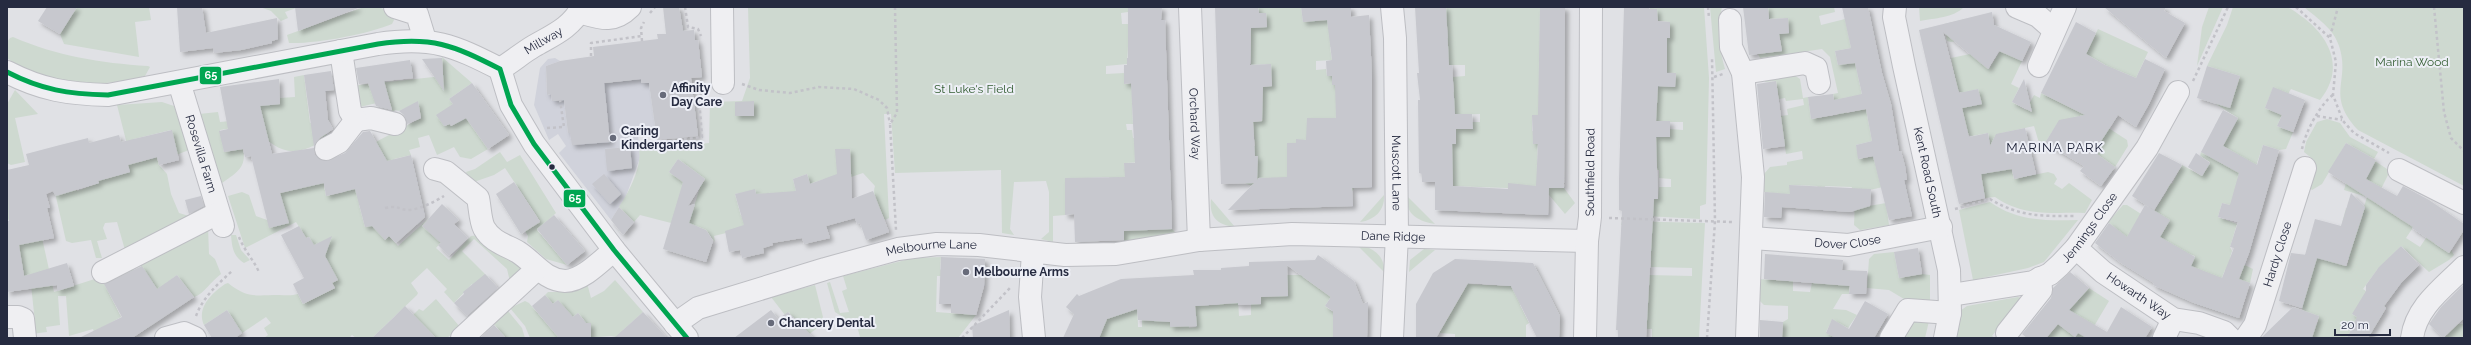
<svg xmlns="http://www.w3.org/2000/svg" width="2471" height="345" font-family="Raleway,sans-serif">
	<defs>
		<filter id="shadow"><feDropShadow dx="3.5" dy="3.5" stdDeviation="2" flood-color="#0004"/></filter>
	</defs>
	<rect width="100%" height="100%" fill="#e0e1e5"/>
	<path fill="#d0d2db" d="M555,58L560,61L546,66L547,95L551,94L552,101L564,100L568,133L608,125L606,101L600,84L641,79V83H649L657,139L638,134L640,158L626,196L611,220L559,153L566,146L558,134L549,140L534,105L540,68L548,59Z"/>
	<g fill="#ced9d0" fill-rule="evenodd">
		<path d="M71,7H149L151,20L135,22L139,57L64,44L60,34L75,10Z"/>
		<path d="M260,7H299L285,12L288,18L281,21L271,11Z"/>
		<path d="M364,7C377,7 388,6 394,20L392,24C368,34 316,44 289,43L287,35Z"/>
		<path d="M748,7H1128V12L1121,13L1122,24H1131L1141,45L1128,47L1127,64L1106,66V74L1124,73V84L1140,83L1142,104L1132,105L1133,124H1126L1127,130H1132L1133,138L1144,139L1145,162L1124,163L1138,230L1172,229L1176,233L1124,242L1123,224L1109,177L1065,179V215L1053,216V242L1041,239L1049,232V192L1046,181L1014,182L1010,229L1014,235L1002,233L1001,170L895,173L891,114H884L889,218L885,220C881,210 871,197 875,186L863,173L851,177L850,149L841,217L824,179L810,184L807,174L793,179L796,191L762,211L755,190L735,194L741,216L751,214L750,227L714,236L715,242L706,230L699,227L671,223L640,215L634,222L619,207C629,192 642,167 639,150L709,143L710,102L742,101L750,78ZM678,159L705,179L700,187L691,216L681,190L685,183L669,172Z"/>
		<path d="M1258,7H1301L1303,22L1333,18L1344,46L1330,47L1332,60L1316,61V70L1326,69L1327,76H1332L1333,85H1345V106L1336,107V118H1307V126L1354,189L1352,191H1340L1296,139V143H1287L1289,177C1276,183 1258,191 1245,183L1258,156L1243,157V146H1255L1253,122L1262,121V112L1244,88L1272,86L1270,64L1251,65V28L1267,27L1266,13H1259Z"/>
		<path d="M1440,7H1540L1539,115L1532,116V131L1538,132L1537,180L1548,188H1564L1575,203L1565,214L1549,195L1508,188L1449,186L1435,197V182L1445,144H1456V129H1472V122H1480V114L1453,115L1445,93L1454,92L1453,77L1465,76V65H1447L1442,39L1448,38L1447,24H1441Z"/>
		<path d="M1649,7H1704L1709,78L1706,204L1700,206V219L1646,216L1647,198L1658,199L1659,187H1671V179L1659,178V170H1646L1656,137H1670V129L1683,130V122H1656L1655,86L1675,87L1676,73L1659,72L1667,38H1670V22L1658,21Z"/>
		<path d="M1710,7H1722C1716,30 1719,47 1725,69L1716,72Z"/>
		<path d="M1768,7H1834L1835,12L1819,16L1821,25L1845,19L1851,48L1835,51L1838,65L1855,62L1862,95L1844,98L1847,113L1866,109L1872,141L1856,145L1859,159L1876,156L1883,187L1865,191L1869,206L1886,203L1889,225L1860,230L1854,225L1855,201H1851L1852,187L1825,186L1824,197L1817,186L1790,185V195L1764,192V174L1770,167L1787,165V162L1803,159L1802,151L1786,154L1780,116L1788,115L1787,109L1804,105L1803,99L1786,101L1785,98L1779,99L1776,81L1765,82V79L1794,75L1800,79L1803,98L1808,97L1811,119L1837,115L1833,94L1838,93L1830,57L1822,49L1760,58L1758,54L1782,51L1779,34L1789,33L1787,18L1769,19Z"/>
		<path d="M1919,7H1964C1953,18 1935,18 1920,21Z"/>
		<path d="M2209,7H2223L2197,66L2202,27Z"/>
		<path d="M2233,7C2250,7 2269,4 2286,7C2292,8 2299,15 2304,18C2332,40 2344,70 2320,100L2291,89L2288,94L2273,88L2265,108L2282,115L2277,126L2293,132L2286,149L2279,150L2263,145L2242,208L2222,203L2218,217L2237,224L2230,247L2232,251L2230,258L2253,269L2250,283L2239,280L2225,270L2219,285L2189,271L2195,256L2128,236L2123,243L2116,229L2108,222L2123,205H2127L2149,219L2168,189L2146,175L2148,172L2172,184L2182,165L2202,176L2210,162L2200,156L2201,152L2228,166L2235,153L2223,146L2215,124L2230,132L2238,118L2216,104L2222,86L2235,90L2240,76L2207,66L2227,25Z"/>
		<path d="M2304,7H2464V186L2358,130C2325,94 2351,82 2339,46C2334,29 2317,18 2304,7Z"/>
		<path d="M1966,19L1973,42L1996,38L1981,63L1989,69L2000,51L2022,61L2011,84L2019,88L2012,102L2026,110L2034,95L2040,98L2041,93L2070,107L2077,93L2071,89V87L2091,97L2094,90L2075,79L2083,63L2104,73L2107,66L2086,54L2098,29L2148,52L2136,78L2117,70L2111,84L2131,93L2118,116L2101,105L2093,118L2127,140L2128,146L2115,167L2094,152L2103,137L2090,128L2082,141L2057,124L2045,143H2039L2034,126L2002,133L2014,179L2048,172L2054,174L2057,179L2054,184L2062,189L2069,183L2092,200L2085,213C2051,212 2024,217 1995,197L1985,198L1983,187L1973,189L1971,177L1995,171L1993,163L1975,167L1972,152L1991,148L1988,133L1972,136L1968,135L1962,108L1981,104L1978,89L1962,93L1958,91L1951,58L1970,54L1967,39L1951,42L1947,41L1944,24Z"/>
		<path d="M13,37C57,56 100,63 148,66L150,67L145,76C100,89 46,86 7,58V42L10,38Z"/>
		<path d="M442,57L472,83L449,99L453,104L443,124L445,126L450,124L451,126L466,118L488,149L471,159L460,157L454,147L437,155L429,135L418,138L420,147L409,150L411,155L394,159L400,184L359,205L365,227L383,223L385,240L389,236L398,246L429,218L445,234H449L436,248L449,260L471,236L479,235L521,266L522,273L511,286L507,269L474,239L462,251L488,277L476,289L472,284L454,303L444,292L447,289L427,268L411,283L418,293L417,295L372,338H356L352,335L349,338H264L268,335L264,328L271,323L266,317L239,335L230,322L234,320L227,310L204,325C196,308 212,293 225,284L228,283C248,299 256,295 279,295C286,295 291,296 298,294L303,304L335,288L309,237L306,238L296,222L245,248L228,196L242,192L249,195L256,216L267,220L280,193L298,189L295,178L320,164L326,196L345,192L344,183L357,152L421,118L418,102L399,111L395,110L393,113L389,100L360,107L350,86L443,76Z"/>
		<path d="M304,75L310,123L328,120L321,126L328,137C293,161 278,153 251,125L220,130L224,152L243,149C247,168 236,173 222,183L199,114L218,112L220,122L252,119L251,102L268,105L280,104V98L295,97L294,77Z"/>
		<path d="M15,90L38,114L15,118L25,162L11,165L7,163V104Z"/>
		<path d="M162,102L174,106L189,150L176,155L171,130L134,139L139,162L157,157L159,165L167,174L171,194L179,213L189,216L125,250L117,222L105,223L103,228L107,239L97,241L102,258H96L91,240L72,243L66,241L51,175L67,156L77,191L99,183L94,164L105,179L130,172L125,157L130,156L117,105Z"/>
		<path d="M2327,119L2340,123L2350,137L2378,152L2374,159L2346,143L2322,184L2312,190L2309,187L2315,167L2314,160L2304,152L2306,142L2317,122Z"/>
		<path d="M500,152L507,162L520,155L556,213L537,230L567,265L546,259L527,242L528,236L525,231L540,221L505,168L494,175L471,183L466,172L475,169Z"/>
		<path d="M2375,161L2387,169L2389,173L2375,201L2402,220L2416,223L2406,238L2420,247L2430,232L2435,244L2449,253L2451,250L2454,255L2449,260L2429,272L2401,246L2377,270L2363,289L2385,304L2384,307L2352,314L2374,328L2371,332L2354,323L2347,338H2313L2309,334L2284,333L2276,324L2285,315L2317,324L2319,316L2304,311L2302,308L2314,256L2347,266L2349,258L2334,254L2346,208L2362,213L2367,197L2344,190L2346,183Z"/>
		<path d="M26,166L54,292L101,277L208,227L209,254L215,259L221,274C211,281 204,294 194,297L177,275L166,283L159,292L140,265L133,270L151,297L127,307L111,279L104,283L121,317L94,332L93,329L69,336L66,296H58L60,325L46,327L47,332L31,334L30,323L35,322L30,276H24L22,263L7,265L27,216L7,220V196L12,194L22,167Z"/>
		<path d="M1384,195C1385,210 1375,220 1360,222Z"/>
		<path d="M1408,197L1435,224C1421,222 1404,215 1408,197Z"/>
		<path d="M1211,199L1235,227C1217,225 1209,217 1211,199Z"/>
		<path d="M1990,202C2017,221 2045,221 2078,220L2044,262L2028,268L1973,280L1959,210Z"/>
		<path d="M1622,221L1705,223L1699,338H1652V329H1647V323H1641L1649,275L1692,276V268L1651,267V249H1642L1652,226L1621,225Z"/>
		<path d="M231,235H236L241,250L250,260L244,263C233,256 232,247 231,235Z"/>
		<path d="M1364,246C1376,250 1385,258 1384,272L1359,247Z"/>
		<path d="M1424,249L1435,250L1409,272L1410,260Z"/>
		<path d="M1894,252L1899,278L1922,274L1930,275V302L1914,305L1889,290L1867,288L1869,259L1874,254Z"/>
		<path d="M941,257L940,269L947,276H937L936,312L976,315L958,338H866L860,337L857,326L835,312L827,283L830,282L840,313L849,312L842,291L847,289L843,276L913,258Z"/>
		<path d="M1842,270H1850L1849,294H1842L1833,309L1846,310L1857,315L1848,328L1832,320L1826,332L1836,338H1782L1783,322L1788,319V306L1764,305L1758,299V279L1793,281V291L1810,292L1812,283L1841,285Z"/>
		<path d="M1287,275H1305L1303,277L1331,297L1325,306L1341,318H1333V338H1099L1102,332L1081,322C1105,322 1118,315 1137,301L1138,327H1142V320L1188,311L1189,328L1196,327L1195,306L1217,305L1238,299L1239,316L1251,315V304L1261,303V285L1276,296H1288Z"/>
		<path d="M615,280L643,312L623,330L621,338L611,336L585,338L591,333V326L588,323H581L584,320L578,313L568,321L558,300L553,304L545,295L548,292H560L587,283L591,298L604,291Z"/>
		<path d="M1515,281L1525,302L1520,305L1529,323L1526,325V338H1455V334L1439,333L1465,288V284L1511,286Z"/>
		<path d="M815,285L823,317L816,329L804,338L789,312L785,315L771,297Z"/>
		<path d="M2089,288L2109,301L2087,338H2047L2058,324L2075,337L2084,325L2068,311Z"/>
		<path d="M2018,297L2021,298L1992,336L1995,338H1955L1960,311L1967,306Z"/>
		<path d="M436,299L460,327L447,338H436L413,315L419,309L423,311Z"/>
		<path d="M525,301L529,303L559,338H530L525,326L510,308Z"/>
		<path d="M508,311L522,328L525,338H506L491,321Z"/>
		<path d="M1911,321H1929L1925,338H1898Z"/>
		<path d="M2458,324H2464V338H2444Z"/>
	</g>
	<g fill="#c7c8ce" filter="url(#shadow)">
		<path d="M47,7H77L60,34L38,21Z"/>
		<path d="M177,7H202L206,33L277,18L278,39L272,41V43L241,50L214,53L213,48L180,52Z"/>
		<path d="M295,7H358V8L298,31Z"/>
		<path d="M663,7H679L683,31L694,30L695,40H698L702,77L691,78L698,136L657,140L649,83H641V79L604,83L610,142L572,145L570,133H568L564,100L552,101L551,94L547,95L546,66L560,61L594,56L593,47L658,39L657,34H666Z"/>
		<path d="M1128,7H1162L1161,20H1165L1172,229L1124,231V240L1075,242L1074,214L1065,215V178L1125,177L1124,163H1135L1131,83L1124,84V65H1127V58H1128Z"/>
		<path d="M1215,7H1258L1259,13H1266L1267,27L1251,28L1250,65L1271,64L1272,86L1263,87L1262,121L1253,122L1255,156H1258L1257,180L1258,178L1287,177V143H1296V139L1306,140L1307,118H1336L1335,85H1332V76H1327L1326,61L1332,60L1327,20L1303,22L1301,7H1351V17L1369,15L1372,76V187L1352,188L1353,206L1228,210L1254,183L1221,184Z"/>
		<path d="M1415,7H1446L1449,65H1452L1455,114H1472L1473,129H1456V144H1452L1453,186L1508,189V183L1536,186L1538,144H1533L1532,115H1538L1540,7H1565L1564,188H1549L1548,215L1435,210V182H1422V174L1419,173L1418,100H1420L1417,73H1419Z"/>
		<path d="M1624,7H1649V9H1657L1658,21L1670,22V38H1667V73H1676L1675,87L1658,86L1656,121H1670V137H1656L1658,199H1654L1646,338H1618V330H1616L1622,211L1619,210V179Z"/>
		<path d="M1743,7H1768L1769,19L1788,18L1789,33L1779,34L1782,51L1749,55Z"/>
		<path d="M1842,7H1868L1882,73L1891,104L1899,151H1901L1905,166L1907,180H1904L1912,216L1889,220L1873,156L1858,159L1856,145L1872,141L1866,109L1811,119L1808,97L1833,94L1834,100L1862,94L1855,63L1838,65L1835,51L1851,48Z"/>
		<path d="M2104,7H2166L2164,11L2185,23L2166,58Z"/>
		<path d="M1992,12L1994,25L2031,42L2022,61L1999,51L1988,69L1943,32L1959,93L1978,89L1982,104L1962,108L1969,137L1988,133L1990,146L1996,134L2025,128L2036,174L2014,179L2012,169L1981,174L1985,198L1959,204L1919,30Z"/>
		<path d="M2076,22L2096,33L2086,54L2105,65L2136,78L2145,59L2165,69L2149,104L2136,127L2118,115L2094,152L2115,167L2101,186L2080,171L2084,166L2045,143L2059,120L2085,115L2041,93Z"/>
		<path d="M442,58L444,91L422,59Z"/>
		<path d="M410,60L413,78L384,81L392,110L376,106L368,83L359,84L356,68Z"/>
		<path d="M2207,66L2240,76L2230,108L2197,98Z"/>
		<path d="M331,71L334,90L325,91L328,120L333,129L320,138L314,147L304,75Z"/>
		<path d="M279,79L280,104L260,106L272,154L314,148L315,155L326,161L345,153L363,132L370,131L387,161L411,155L425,217L396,243L389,236L385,240L372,226L365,227L355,189L326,196L324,183L280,193L289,223L269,228L251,156L245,157L243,149L224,152L219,131L228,129L220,87Z"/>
		<path d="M2024,79L2032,112L2012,102Z"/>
		<path d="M1776,81L1785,146L1763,149L1757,84Z"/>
		<path d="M472,83L509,135L488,149L466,118L451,126L450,124L444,126L436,115L453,104L449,99Z"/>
		<path d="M2273,87L2305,100L2293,132L2277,126L2282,115L2265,108Z"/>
		<path d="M418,101L421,118L407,124L404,115L399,111Z"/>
		<path d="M754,101V116H735V102Z"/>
		<path d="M2223,110L2238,118L2223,146L2257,165L2263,145L2279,150L2249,253L2239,279L2250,283L2239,318L2194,303L2153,285L2154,283L2121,263L2095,243L2109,223L2127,237L2145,205L2170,220L2160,237L2195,257L2191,266L2222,278L2234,248L2230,247L2238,222L2218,217L2222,203L2230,205L2239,173L2201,152Z"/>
		<path d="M172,130L179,160L159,165L157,157L128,165L130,172L98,181L99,183L56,196L53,191L46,194L50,208H47L54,238L19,245L24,276L67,263L74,286L57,291V285L7,292V221H9L7,170L29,165L26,154L60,145L88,138L89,143L119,135L121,142Z"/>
		<path d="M2346,143L2376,160L2366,179L2397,196L2403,186L2429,200L2464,224V230L2449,253L2412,228L2413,227L2328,172Z"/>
		<path d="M630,147L632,168L607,171L605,149Z"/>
		<path d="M835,149H850L852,199L873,191L889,232L866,240L860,223L857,224L855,218L826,226L830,238L804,244L802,238L772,243L773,245L763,248L764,253L742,258L740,250L729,252L725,231L744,225L735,194L755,189L756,194L796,191L793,179L807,174L810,184L837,174Z"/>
		<path d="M2159,153L2182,165L2154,210L2132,196Z"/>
		<path d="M2196,153L2210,163L2202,176L2188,167Z"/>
		<path d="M678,159L705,179L688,206L695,204L689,223L706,230L713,241L706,262L663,249L683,182L669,172Z"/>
		<path d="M604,174L621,194L610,204L592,184Z"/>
		<path d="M514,182L540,222L521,234L496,194Z"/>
		<path d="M1789,185L1871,189L1870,206L1850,212L1782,207L1781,218L1764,217L1765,192L1790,194Z"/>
		<path d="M2351,193L2365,207L2346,266L2317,258L2302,308L2279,301L2291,253L2307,255H2305L2315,219L2341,226Z"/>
		<path d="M201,196L204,206L189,214L185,200Z"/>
		<path d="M442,204L459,220L454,224L468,238L449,256L438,245L441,243L422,226Z"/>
		<path d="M619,207L634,222L623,235L611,220Z"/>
		<path d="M554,215L585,251L567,265L537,229Z"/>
		<path d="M299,226L306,238L309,237L314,245L332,236L325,256L338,280L332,283L335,288L303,304L293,284L304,278L281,235Z"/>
		<path d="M2401,246L2419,265L2401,283L2384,306L2386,308L2368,338H2347L2357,317L2352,314L2366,291V285L2379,267Z"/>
		<path d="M1918,248L1922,274L1899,278L1894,252Z"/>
		<path d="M1765,254L1843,260L1842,270L1867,271L1866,294H1849L1850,286L1764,279Z"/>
		<path d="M1318,255L1354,281L1363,304L1368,302L1367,338H1333V311L1325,306L1331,297L1287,265L1288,296L1261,297V304L1238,305V303L1195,306L1197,326L1170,327V322L1138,320L1137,309L1107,319L1099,338H1063L1074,314L1066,307L1077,294L1079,296L1121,279L1194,275L1193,270H1221V268L1249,266V262L1315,260Z"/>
		<path d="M941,257L985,259L984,286L976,315L951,313V304H939Z"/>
		<path d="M1455,259L1533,263L1560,316L1559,338H1537L1511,286L1468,283L1436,338H1416V304L1433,273Z"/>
		<path d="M142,266L157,289L177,275L194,297L132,338H79L122,317L104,284Z"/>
		<path d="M2070,272L2089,288L2069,310L2107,332L2121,307L2152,327L2145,338H2087L2078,333L2075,337L2058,324L2046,338H2027L2022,334L2051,298L2053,288Z"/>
		<path d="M485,274L498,288L467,316L454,303L464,294L463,292Z"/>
		<path d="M2464,284V318L2443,338L2429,324L2441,307Z"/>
		<path d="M545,295L553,304L558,300L573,317L578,313L586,323H591V338H559L532,306Z"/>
		<path d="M1865,301L1888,314L1874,338H1836L1826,333L1832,319L1849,329Z"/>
		<path d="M405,306L436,338H372L393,318Z"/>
		<path d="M2293,307L2319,316L2312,338H2261Z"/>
		<path d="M227,310L242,333L235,338H212L204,325Z"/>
		<path d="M771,310L778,319L788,312L814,338H734Z"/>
		<path d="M1009,310L1010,338H973L972,326Z"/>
		<path d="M643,312L667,338H614Z"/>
		<path d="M1760,320L1783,322L1782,338H1760Z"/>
		<path d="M494,325L506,338H480Z"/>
	</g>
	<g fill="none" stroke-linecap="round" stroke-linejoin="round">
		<g stroke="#bdbec3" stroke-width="24">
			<g id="minor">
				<path d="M395,7L417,14L425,40"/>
				<path d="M722,7L723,83"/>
				<path id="s1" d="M1190,7L1199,240"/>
				<path id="s2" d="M1392,7L1395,38L1397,235L1392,338"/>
				<path id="s3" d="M1895,7L1894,17L1904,66L1949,270L1950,313L1945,338"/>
				<path d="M2017,7L2038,16L2054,30"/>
				<path d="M579,12C600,18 613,24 630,7"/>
				<path d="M1730,20L1731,47L1743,73L1753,177L1747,338"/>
				<path d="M341,51L350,111L356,120L371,118L395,124"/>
				<path d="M2039,66L2065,7"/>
				<path id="s4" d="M500,69C512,62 522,53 534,46C553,35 571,28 582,7"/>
				<path d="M7,72C42,90 68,94 108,95L378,44C432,36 453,45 500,69L511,105L534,144L614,250L687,338"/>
				<path d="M1743,73L1805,63L1816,68L1819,83"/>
				<path id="s5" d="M179,82L223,226"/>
				<path d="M326,149L339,142L356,120"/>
				<path d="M435,169L446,172L478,198C480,207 480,220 484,228C492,242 506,245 518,252C534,262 544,280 565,281C582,281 601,261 614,250"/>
				<path d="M2399,170L2464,203"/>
				<path id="s6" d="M1752,238L1848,245L1941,227"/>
				<path id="s7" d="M2076,248L2103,272L2173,319L2199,323L2224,332L2230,338"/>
				<path d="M1033,253L1030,297L1034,338"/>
				<path d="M103,272L218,213"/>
				<path id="s8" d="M1951,295L2033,282L2050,274L2060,265L2076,248L2147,148L2178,92"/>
				<path d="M8,317H18L23,319L25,338"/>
				<path id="s9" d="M675,324L698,308L825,269L898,249L937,244L979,245L1065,255L1116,254L1199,240L1292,234L1587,241"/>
				<path d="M2007,333L2041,290L2040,278"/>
				<path d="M166,338L184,333L195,338"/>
				<path d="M462,338L537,269"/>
				<path id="s10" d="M1585,338L1587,241L1590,217L1591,7"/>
				<path d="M1891,338L1908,310L1950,313"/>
				<path d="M2164,338L2173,319"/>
				<path id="s11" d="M2246,338L2255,325L2305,168"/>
				<path d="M2412,338C2416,307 2443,288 2464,267"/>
			</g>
		</g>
		<g stroke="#c2c2c8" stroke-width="2.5" stroke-dasharray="3 3" stroke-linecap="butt">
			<path d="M685,7L688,27L698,29L701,36"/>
			<path d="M895,7L897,113L890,124L896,230"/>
			<path d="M1708,7L1709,18"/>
			<path d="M2296,7L2330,38L2336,62L2333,95L2343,121L2354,133L2389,153"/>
			<path d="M2434,7L2444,112L2451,138L2464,151"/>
			<path d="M650,13L655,7"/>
			<path d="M2330,37L2338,7"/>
			<path d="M642,41L641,28L644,22"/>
			<path d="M591,56V43L642,36"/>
			<path d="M1714,77L1723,74"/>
			<path d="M2193,81L2228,7"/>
			<path d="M742,84L759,90L790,93L819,87L854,89L879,100L887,108L890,124"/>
			<path d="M2317,116L2342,120"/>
			<path d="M547,128L564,127L560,100"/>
			<path d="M663,139V142L702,137L699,98L704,88"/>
			<path d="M2302,149C2305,133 2320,104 2333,95"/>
			<path d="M385,208C399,205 397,209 407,210C419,210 434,202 444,196"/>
			<path d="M1955,209L1990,199C2020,217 2041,216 2075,216"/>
			<path d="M1609,218L1732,222"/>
			<path d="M239,237C244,250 253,259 259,272"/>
			<path d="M196,316C203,297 217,285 232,271"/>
			<path d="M962,338L1010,288"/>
			<path d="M1707,338L1715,221L1712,57"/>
		</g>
		<use href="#minor" stroke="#efeff2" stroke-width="22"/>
		<g stroke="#edeff6" stroke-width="8">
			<path id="bus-1" d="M7,72C42,90 68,94 108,95L378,44C432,36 453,45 500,69L511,105L534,144L614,250L687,338"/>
		</g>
		<use href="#bus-1" stroke="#00a651" stroke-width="5"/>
	</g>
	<g fill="#676b7a" stroke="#edeff6" stroke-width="1.5">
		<circle cx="663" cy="95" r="4"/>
		<circle cx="613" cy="138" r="4"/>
		<circle cx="966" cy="272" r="4"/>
		<circle cx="771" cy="323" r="4"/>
	</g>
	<circle fill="#262b40" stroke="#edeff6" stroke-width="1.5" cx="552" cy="167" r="3.5"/>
	<g text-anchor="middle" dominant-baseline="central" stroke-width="4" stroke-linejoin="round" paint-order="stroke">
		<g font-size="12" fill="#262b40" stroke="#edeff6">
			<text stroke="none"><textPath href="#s4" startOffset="52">Millway</textPath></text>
			<text stroke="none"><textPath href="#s1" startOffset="117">Orchard Way</textPath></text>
			<text stroke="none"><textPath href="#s5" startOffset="75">Rosevilla Farm</textPath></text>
			<text stroke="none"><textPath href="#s2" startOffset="166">Muscott Lane</textPath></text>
			<text stroke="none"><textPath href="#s3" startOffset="169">Kent Road South</textPath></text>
			<text stroke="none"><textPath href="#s10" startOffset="166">Southfield Road</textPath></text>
			<text stroke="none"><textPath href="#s8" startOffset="163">Jennings Close</textPath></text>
			<text stroke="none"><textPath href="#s9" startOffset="734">Dane Ridge</textPath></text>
			<text stroke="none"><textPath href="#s6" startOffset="96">Dover Close</textPath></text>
			<text stroke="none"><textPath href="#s9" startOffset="270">Melbourne Lane</textPath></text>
			<text stroke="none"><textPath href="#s11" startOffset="90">Hardy Close</textPath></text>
			<text stroke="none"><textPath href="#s7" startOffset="79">Howarth Way</textPath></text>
		</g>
		<g font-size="12" fill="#335d32" stroke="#edeff6">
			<text x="2412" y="62">Marina Wood</text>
			<text x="974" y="89">St Luke's Field</text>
		</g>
		<g font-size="12" font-weight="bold" fill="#262b40" stroke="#edeff6" text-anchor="start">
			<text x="671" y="88">Affinity<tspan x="671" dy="14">Day Care</tspan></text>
			<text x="621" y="131">Caring<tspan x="621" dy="14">Kindergartens</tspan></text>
			<text x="974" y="272">Melbourne Arms</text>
			<text x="779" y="323">Chancery Dental</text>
		</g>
		<g font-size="13" letter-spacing="1" fill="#181c31" stroke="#edeff6">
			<text x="2055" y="147">MARINA PARK</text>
		</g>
	</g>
	<g stroke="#edeff6" stroke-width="1.5">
		<rect x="199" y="66" width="23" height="19" rx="4" fill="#00a651"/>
		<rect x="563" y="189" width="23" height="19" rx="4" fill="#00a651"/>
	</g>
	<g font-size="11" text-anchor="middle" font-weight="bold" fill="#fff">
		<text x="211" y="79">65</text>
		<text x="575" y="202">65</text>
	</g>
	<rect width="2471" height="345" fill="none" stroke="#262b40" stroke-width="16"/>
	<path d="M2335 329v6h55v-6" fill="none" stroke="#262b40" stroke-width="2"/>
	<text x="2341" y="329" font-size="12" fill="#262b40" stroke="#edeff6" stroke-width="3" paint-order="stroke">20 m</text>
</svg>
